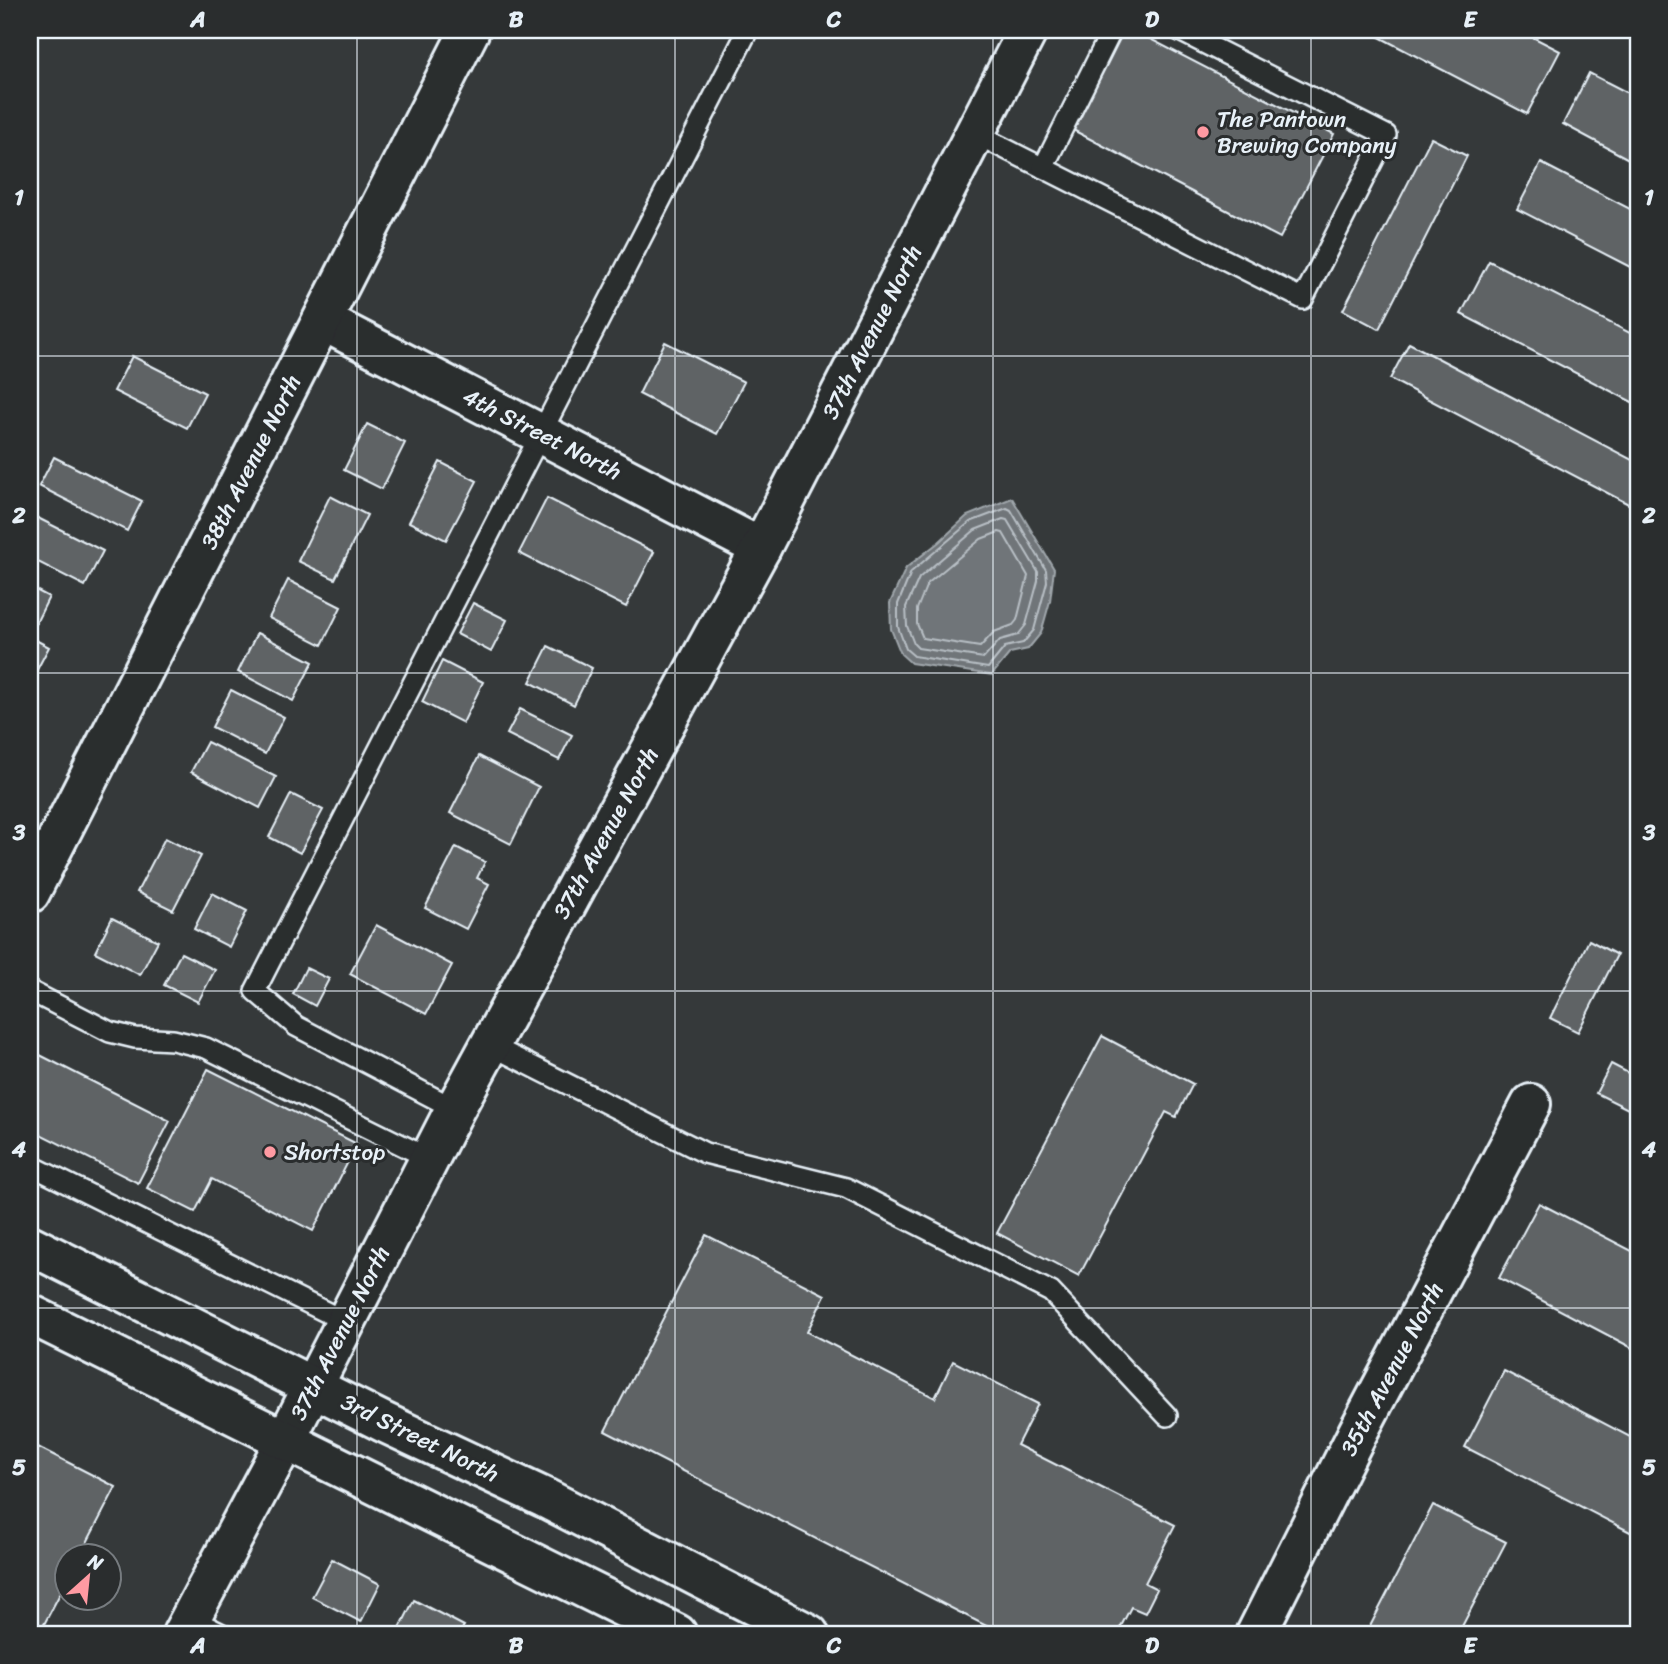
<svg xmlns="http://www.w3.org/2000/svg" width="1668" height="1664" font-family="Sriracha,sans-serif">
	<rect width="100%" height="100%" fill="#35393a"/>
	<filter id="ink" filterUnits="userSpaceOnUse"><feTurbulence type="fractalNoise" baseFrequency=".0143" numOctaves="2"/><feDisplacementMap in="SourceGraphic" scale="14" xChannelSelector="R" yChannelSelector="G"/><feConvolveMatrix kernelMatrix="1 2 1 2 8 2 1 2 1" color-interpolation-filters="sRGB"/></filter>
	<g filter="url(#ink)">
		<path fill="#707579" stroke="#a0a7ac" stroke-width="2" d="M1012,498L1054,569L1050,601L1041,633L1028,649L1010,653L992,675L911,663L901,654L891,629L890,603L906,568L939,542L967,516Z"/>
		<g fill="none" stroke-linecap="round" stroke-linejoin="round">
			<g stroke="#b8bfc5" stroke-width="2">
				<path d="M1007,508L1011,510L1046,570L1047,582L1034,630L1023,643L1005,647L988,668L914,656L906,649L898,627V604L911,572L970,522Z"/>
				<path d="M1003,519L1007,520L1038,572V581L1026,625L1018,635L1000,640L984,658L918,648L914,644L907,626L906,607L919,578L975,530Z"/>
				<path d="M999,532L1003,533L1028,576L1017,620L1013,625L994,632L980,647L923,638L917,624V609L927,584L981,539Z"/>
			</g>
		</g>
		<g fill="#5f6365" stroke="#e8f1f8" stroke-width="2">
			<path d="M1123,30H1133L1334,134L1280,238L1071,129Z"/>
			<path d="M1366,30H1519L1560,51L1527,114Z"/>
			<path d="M1589,73L1638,98V164L1563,124Z"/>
			<path d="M1431,138L1467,156L1379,329L1343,310Z"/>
			<path d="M1541,163L1638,213V271L1517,209Z"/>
			<path d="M1489,261L1638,337V405L1461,314Z"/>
			<path d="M665,342L744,382L717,434L639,394Z"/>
			<path d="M1409,343L1638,463V509L1390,379Z"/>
			<path d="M132,356L205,393L187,428L114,391Z"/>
			<path d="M367,424L405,443L382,489L344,470Z"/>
			<path d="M54,457L142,501L127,531L39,486Z"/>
			<path d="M440,462L477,481L446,540L409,522Z"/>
			<path d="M330,496L367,515L335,579L298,561Z"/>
			<path d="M547,498L654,552L626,607L519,553Z"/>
			<path d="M30,514L103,551L85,586L30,558Z"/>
			<path d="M288,580L341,607L322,645L269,618Z"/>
			<path d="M30,587L49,597L30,635Z"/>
			<path d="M473,603L507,620L491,652L457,634Z"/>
			<path d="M257,633L313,662L293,701L238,672Z"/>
			<path d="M30,637L49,647L30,683Z"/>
			<path d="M548,646L592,668L574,705L530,682Z"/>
			<path d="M442,661L483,682L463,723L422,702Z"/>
			<path d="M231,690L284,717L265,754L212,727Z"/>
			<path d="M520,709L572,735L559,760L507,734Z"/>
			<path d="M207,742L276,777L260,808L191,772Z"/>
			<path d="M479,756L539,787L511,844L450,813Z"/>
			<path d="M291,794L323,810L300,853L269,837Z"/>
			<path d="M165,838L201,856L173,910L137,892Z"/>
			<path d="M456,847L485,862L477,878L489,884L466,929L425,908Z"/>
			<path d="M212,893L247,911L229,947L194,929Z"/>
			<path d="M112,918L158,941L140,975L95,952Z"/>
			<path d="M376,925L452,965L426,1014L350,974Z"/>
			<path d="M1589,940L1617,955L1578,1032L1550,1018Z"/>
			<path d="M181,953L215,970L198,1002L164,985Z"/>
			<path d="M306,968L329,979L315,1006L293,994Z"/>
			<path d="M1102,1036L1193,1084L1176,1117L1166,1112L1079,1276L997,1233Z"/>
			<path d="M36,1053L170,1121L138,1183L30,1129V1065Z"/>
			<path d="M1611,1064L1638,1078V1114L1596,1093Z"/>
			<path d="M208,1069L357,1144L313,1231L212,1179L195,1212L147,1188Z"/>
			<path d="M1539,1203L1638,1254V1351L1499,1278Z"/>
			<path d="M706,1235L825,1295L807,1332L935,1398L953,1361L1038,1404L1017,1445L1175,1525L1145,1583L1157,1589L1145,1613L1131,1607L1117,1634H1002L605,1431Z"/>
			<path d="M1504,1371L1638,1441V1536L1465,1447Z"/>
			<path d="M30,1443L116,1487L80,1556H66V1582L39,1634H30Z"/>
			<path d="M1433,1505L1506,1542L1458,1634H1366Z"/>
			<path d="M332,1559L380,1584L361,1622L312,1597Z"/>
			<path d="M414,1600L464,1626L459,1634H397Z"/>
		</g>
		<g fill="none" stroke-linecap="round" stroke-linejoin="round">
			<g stroke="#e8f1f8" stroke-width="24">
				<g id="service">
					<path d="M974,133L1303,299L1386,135L1178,30"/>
					<path d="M1043,168L1112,30"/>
					<path d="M30,991L110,1032L135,1038L173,1040L206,1048L430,1159"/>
					<path d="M490,1045L705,1153L846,1188L1051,1292L1167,1416"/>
					<path d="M455,1109L296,1026L255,991L748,30"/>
					<path d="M30,1165L346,1322"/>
					<path d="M190,1618L222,1634"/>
				</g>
			</g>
			<g stroke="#e8f1f8" stroke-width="44">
				<g id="minor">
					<path d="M323,321L761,548"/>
					<path d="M30,893L470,30"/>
					<path d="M182,1634L285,1441L455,1109L761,548L1028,30"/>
					<path d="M1256,1634L1358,1432L1531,1104"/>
				</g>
			</g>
			<g stroke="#e8f1f8" stroke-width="44">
				<g id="secondary">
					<path d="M30,1245L383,1422L545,1498L809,1634"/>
					<path d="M30,1314L677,1634"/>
				</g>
			</g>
			<use href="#service" stroke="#2a2d2e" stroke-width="19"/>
			<use href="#minor" stroke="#2a2d2e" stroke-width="38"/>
			<use href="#secondary" stroke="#2a2d2e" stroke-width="38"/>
		</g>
	</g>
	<path fill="none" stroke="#e8f1f8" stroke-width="2" stroke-opacity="0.55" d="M357,30V1634M675,30V1634M993,30V1634M1311,30V1634M30,356H1638M30,673H1638M30,991H1638M30,1308H1638"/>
	<g fill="#ff9aa2" stroke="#2a2d2e" stroke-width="2.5">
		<circle cx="1203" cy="132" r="7"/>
		<circle cx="270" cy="1152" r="7"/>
	</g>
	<g text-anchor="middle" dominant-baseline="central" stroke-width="6" stroke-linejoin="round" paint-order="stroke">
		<g font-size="23" fill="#e8f1f8" stroke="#2a2d2e" text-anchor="start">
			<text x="1217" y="119">The Pantown<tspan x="1217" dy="26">Brewing Company</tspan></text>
			<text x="284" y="1152">Shortstop</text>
		</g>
		<g font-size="23" fill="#e8f1f8" stroke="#2a2d2e">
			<text transform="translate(872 332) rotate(-63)">37th Avenue North</text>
			<text transform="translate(542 434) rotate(27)">4th Street North</text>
			<text transform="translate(251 462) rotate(-63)">38th Avenue North</text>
			<text transform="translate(606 833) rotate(-61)">37th Avenue North</text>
			<text transform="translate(340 1333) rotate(-63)">37th Avenue North</text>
			<text transform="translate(1392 1369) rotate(-62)">35th Avenue North</text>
			<text transform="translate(420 1438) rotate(26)">3rd Street North</text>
		</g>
	</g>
	<rect width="1668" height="1664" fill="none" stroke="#2a2d2e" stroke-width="77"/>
	<g transform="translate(88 1577) rotate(27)"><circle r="33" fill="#2a2d2e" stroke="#767b7f" stroke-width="2"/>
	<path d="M0-5L12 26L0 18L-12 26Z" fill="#ff9aa2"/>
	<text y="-10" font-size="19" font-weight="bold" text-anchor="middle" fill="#e8f1f8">N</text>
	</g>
	<rect x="38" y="38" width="1592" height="1588" fill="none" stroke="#e8f1f8" stroke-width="2.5"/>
	<g font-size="23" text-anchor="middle" font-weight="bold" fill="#e8f1f8">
		<text x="198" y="27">A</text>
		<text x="516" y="27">B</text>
		<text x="834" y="27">C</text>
		<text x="1152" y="27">D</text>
		<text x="1470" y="27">E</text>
		<text x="19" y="205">1</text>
		<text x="1649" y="205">1</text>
		<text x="19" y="523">2</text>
		<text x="1649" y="523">2</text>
		<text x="19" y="840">3</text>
		<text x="1649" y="840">3</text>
		<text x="19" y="1157">4</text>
		<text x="1649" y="1157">4</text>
		<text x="19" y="1475">5</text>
		<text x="1649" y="1475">5</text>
		<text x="198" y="1653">A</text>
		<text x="516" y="1653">B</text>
		<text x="834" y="1653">C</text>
		<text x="1152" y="1653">D</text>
		<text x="1470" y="1653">E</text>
	</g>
</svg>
